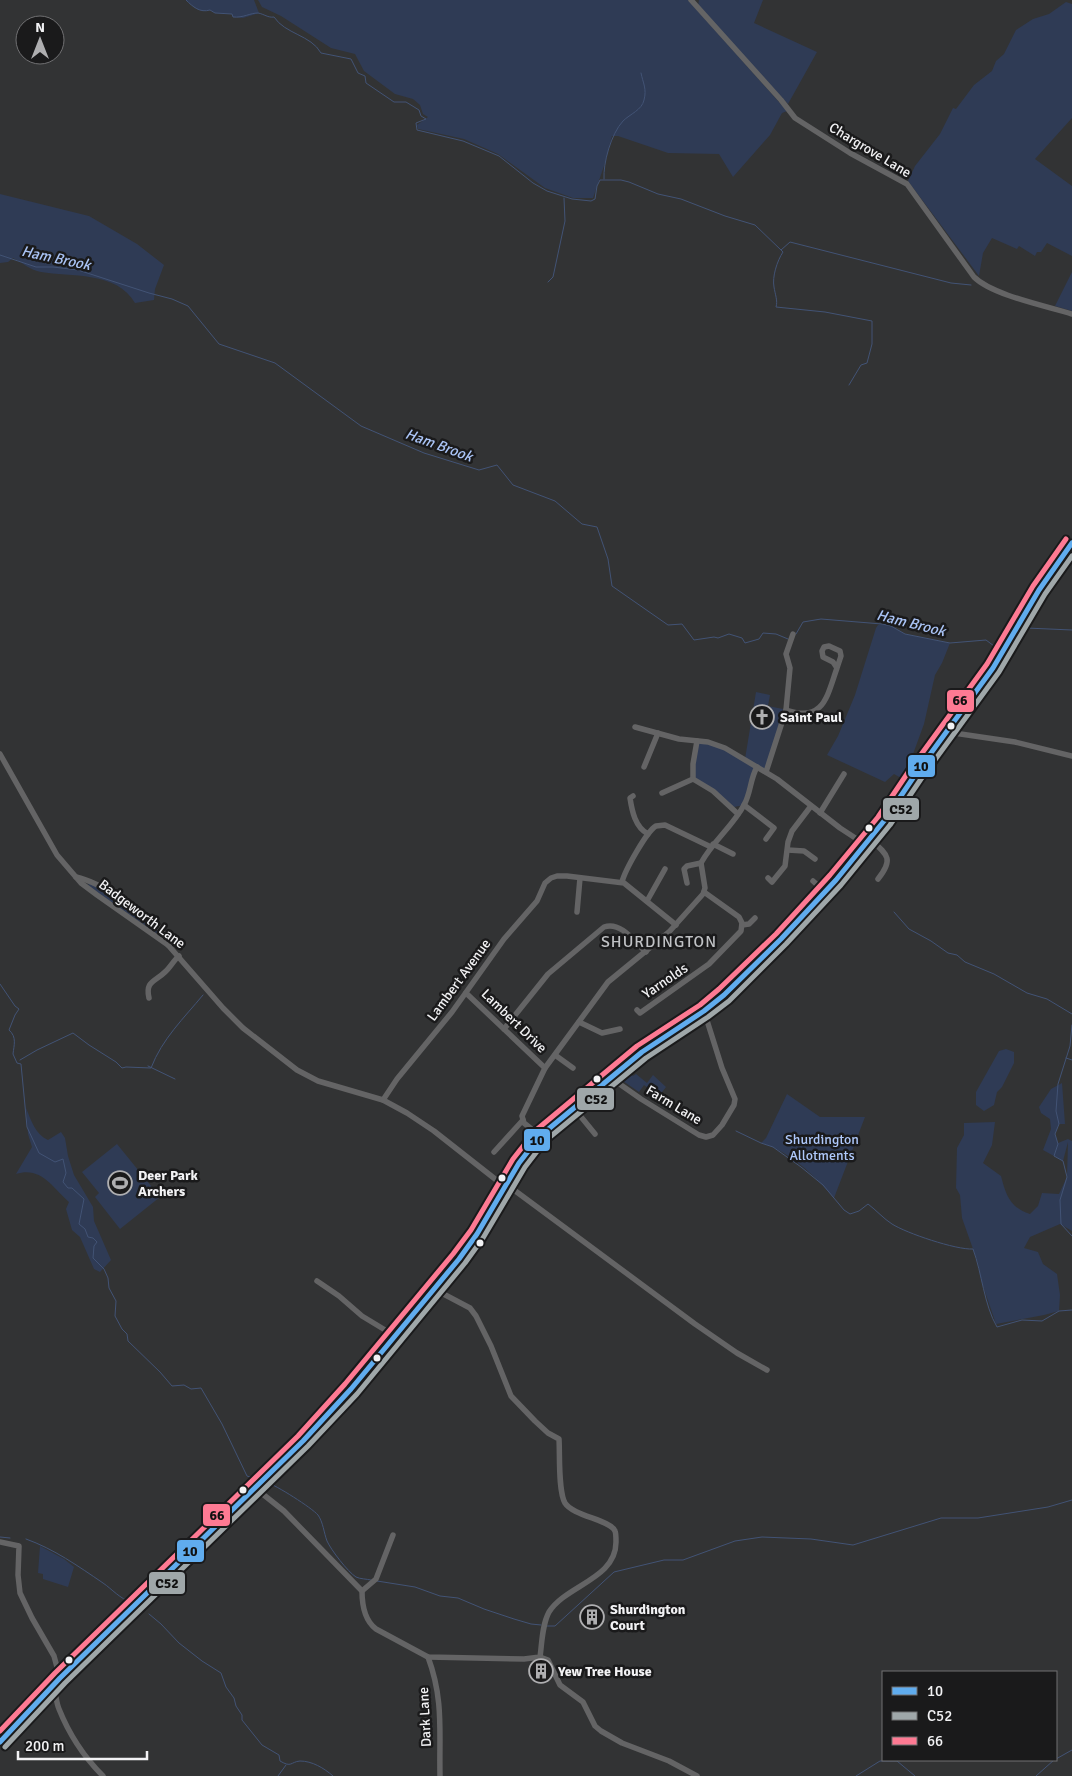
<svg xmlns="http://www.w3.org/2000/svg" width="1072" height="1776" font-family="Signika,sans-serif">
	<rect width="100%" height="100%" fill="#323334"/>
	<g fill="#2f3b55">
		<path d="M186,0H254L259,13L243,18L233,17L232,14L215,13L210,10C200,13 193,7 186,0Z"/>
		<path d="M258,0H688L787,111L782,113L770,135L733,177L719,154L668,153L618,136H612L604,166L593,198H573L545,188L498,154L464,139L418,129L417,125L428,117L423,114L420,105L413,99L395,94L364,71L355,54L331,48L281,16L262,7Z"/>
		<path d="M699,0H763L754,23L817,52L788,104L698,6Z"/>
		<path d="M1066,2L1072,4V118L1035,159L1072,186V256L1047,243L1041,252H1037L1035,256L1019,246L1017,249L992,238L983,253L979,276L908,181L915,166L940,134L953,108L956,109L974,85L992,71L996,61L1004,54L1016,30L1033,19L1049,14Z"/>
		<path d="M0,194L89,216L137,244L164,265L155,289L154,300L135,303C117,271 70,277 41,272C30,270 23,263 13,258L8,262L0,263Z"/>
		<path d="M1072,272V311L1055,306Z"/>
		<path d="M882,624L891,626L905,634L950,643L942,663L935,675L924,724L909,765L901,778L894,774L885,782L827,755L838,736L855,695L876,628L878,625Z"/>
		<path d="M756,692L770,695L768,706L783,709L766,772L758,767L744,805L734,807L696,781L693,764L697,741L708,742L745,759Z"/>
		<path d="M86,881C108,894 149,914 162,937L91,888Z"/>
		<path d="M1006,1049L1014,1052V1063L1002,1087L997,1092L994,1105L984,1111L976,1105V1092L999,1051Z"/>
		<path d="M630,1073L633,1076L636,1074L647,1083L653,1075L666,1087L659,1096L644,1085L639,1092L623,1081Z"/>
		<path d="M1062,1083L1065,1124H1059L1055,1134L1058,1143L1068,1139L1072,1141V1231L1060,1224L1030,1237L1024,1248L1038,1252L1043,1264L1057,1274L1060,1295L1059,1311L1044,1315L996,1324L981,1280L978,1263L962,1218L960,1195L956,1188L957,1148L964,1135V1123L995,1122L992,1145L983,1163L1001,1176C1006,1195 1010,1208 1030,1214L1038,1206L1042,1193L1059,1194L1067,1177L1068,1142L1063,1161L1043,1150L1051,1129L1050,1119L1041,1113L1039,1107L1051,1089Z"/>
		<path d="M787,1094L820,1117H865L834,1198C815,1176 789,1151 761,1143L766,1138Z"/>
		<path d="M26,1108C31,1120 35,1134 48,1140L61,1132L65,1138L68,1156L74,1175L93,1207L94,1221L111,1260L100,1272L94,1269L80,1237L72,1230L66,1209L69,1202C52,1187 41,1166 16,1174L32,1147L28,1134Z"/>
		<path d="M117,1144L160,1197L120,1229L95,1197L99,1193L82,1172Z"/>
		<path d="M40,1546L64,1559L74,1567L68,1587L43,1579V1574L38,1573Z"/>
	</g>
	<g fill="none" stroke-linecap="round" stroke-linejoin="round">
		<g stroke="#425375" stroke-width="1">
			<path d="M186,0C193,7 200,13 210,10L215,13L232,14L233,17C243,18 250,13 258,13C264,14 268,18 274,17C285,34 311,35 321,53L351,59L358,73L365,76L366,83L394,102H406L419,110L421,116L426,119L416,123L417,130L463,141L499,156L533,183L547,191L572,199L591,201L595,199L597,186L600,180H621L629,182L658,194L681,199L725,216L755,225L781,250L790,242L951,283L971,285"/>
			<path d="M604,179C603,163 611,134 623,121C630,114 642,110 644,100C647,89 643,83 641,73"/>
			<path d="M781,250L783,252C777,261 772,277 774,287C775,294 778,301 776,307L825,312L872,321V344L867,363L861,365L849,385"/>
			<path d="M0,255L36,267H53L78,270L149,293L172,299L188,306L219,344L275,363L361,426L424,453L479,470L497,465L513,485L555,501L582,524L597,527L608,559L612,586L668,625L682,624L694,640L714,637L718,638L729,634L742,638L745,643L759,639L763,633L776,634L788,639"/>
			<path d="M548,282L553,277L565,221L564,198"/>
			<path d="M796,634L803,622L821,619L882,624L891,626L905,634L950,643L986,640L998,649L1001,647"/>
			<path d="M1012,643L1026,628L1072,630"/>
			<path d="M894,912L909,929L931,941L948,953L957,955L965,962L994,974L1027,993L1047,999L1072,1014"/>
			<path d="M0,984L15,1006L19,1009L15,1015L9,1030C17,1037 14,1045 13,1054L17,1063L21,1064L27,1127L39,1153L55,1162L63,1159L66,1173L63,1182L68,1188H72L84,1199L79,1224L85,1229L88,1237L93,1238L97,1242L94,1246L93,1258L104,1269L108,1278L109,1288L116,1301L115,1316L122,1329L127,1334L128,1341L160,1372L172,1386L184,1385L191,1389L201,1388L222,1424L247,1476L258,1480"/>
			<path d="M1072,1025L1070,1046L1058,1084L1056,1111L1059,1124L1055,1134L1058,1144L1054,1156L1063,1161L1067,1177L1060,1200L1061,1224L1072,1236"/>
			<path d="M1066,1058L1072,1060"/>
			<path d="M20,1060L37,1050L73,1033L89,1045L116,1062L122,1068L126,1067L151,1068C162,1039 184,1018 203,995"/>
			<path d="M148,1066L175,1079"/>
			<path d="M736,1131L761,1143L773,1147L801,1167L823,1185L844,1210L850,1214L859,1211L868,1204C876,1210 884,1219 892,1224C906,1233 956,1250 973,1249C982,1273 984,1305 997,1327L1022,1320L1042,1321L1059,1311L1072,1310"/>
			<path d="M266,1482C276,1485 312,1508 318,1515C323,1522 324,1533 327,1541C331,1550 348,1572 356,1577C360,1579 367,1579 371,1580"/>
			<path d="M0,1537L10,1538"/>
			<path d="M26,1539C54,1549 78,1566 103,1583C112,1589 120,1599 131,1602"/>
			<path d="M377,1581L415,1587L440,1596L458,1598L484,1609L514,1619L531,1624L541,1625"/>
			<path d="M149,1614L161,1624L179,1643L202,1661L221,1673L226,1687L234,1698L236,1706L242,1715V1720L262,1745L279,1755L280,1761C292,1768 290,1762 300,1761C312,1761 324,1768 333,1776"/>
			<path d="M545,1626H555L614,1572L664,1560H683L735,1541L762,1537L811,1539L853,1545L941,1518H978L1048,1507L1072,1500"/>
			<path d="M1056,1759L1072,1750"/>
			<path d="M278,1776L286,1765"/>
			<path d="M856,1776L880,1761H897L915,1776"/>
			<path d="M1036,1776L1054,1760"/>
		</g>
		<g stroke="#646465" stroke-width="5.5">
			<path d="M691,0L781,100L795,118L850,153L907,184L974,277C992,295 1046,306 1072,314"/>
			<path d="M786,710C824,723 827,696 837,668L833,662L823,657L822,651L824,647L829,646L840,651L841,656L837,668"/>
			<path d="M635,727L679,739L708,742L725,748L777,779L840,828L866,845"/>
			<path d="M947,732L1015,742L1072,756"/>
			<path d="M697,741L693,764V779L713,791L738,814"/>
			<path d="M0,754L57,855L81,883L97,895L168,945L223,1008L243,1028L297,1070L318,1081L383,1100L407,1113L434,1131L504,1186"/>
			<path d="M644,767L658,733"/>
			<path d="M766,772L786,710L790,668L786,654L793,634"/>
			<path d="M662,793L693,779"/>
			<path d="M633,796L630,798C632,811 635,827 648,834"/>
			<path d="M744,805L774,828L766,839"/>
			<path d="M820,813L844,774"/>
			<path d="M870,839C888,855 894,859 878,879"/>
			<path d="M713,844L733,854"/>
			<path d="M788,850L804,851L815,859"/>
			<path d="M76,877C100,882 149,914 164,934C166,937 167,941 168,945"/>
			<path d="M768,878L772,882L785,866L788,842L792,831L811,806"/>
			<path d="M813,881L825,892"/>
			<path d="M622,882C625,870 647,831 656,826L665,825L711,847"/>
			<path d="M687,883L684,869L687,866L701,863"/>
			<path d="M647,901L665,869"/>
			<path d="M577,912L580,878"/>
			<path d="M742,925L749,924L755,918"/>
			<path d="M466,993L545,1068"/>
			<path d="M149,998C145,981 155,982 165,972C170,968 173,961 179,956"/>
			<path d="M637,1010L640,1013L709,964L741,931L742,923L739,917L704,892"/>
			<path d="M579,1022L602,1033L620,1029"/>
			<path d="M504,1029L548,974L604,927C621,921 635,942 646,952"/>
			<path d="M555,1055L573,1068"/>
			<path d="M611,1078L641,1099L699,1135L706,1137L713,1135L722,1125L734,1105L735,1099L722,1068L704,1011"/>
			<path d="M383,1100L397,1079L452,1012L504,939L537,901L545,883L551,878L557,876H567L624,883L676,925"/>
			<path d="M573,1107L595,1134"/>
			<path d="M540,1136L524,1123L522,1116L545,1068L608,982L669,932L703,894L705,888L701,863C713,841 733,826 744,805C751,793 750,779 757,767"/>
			<path d="M494,1152L523,1120"/>
			<path d="M506,1184L695,1324L737,1353L767,1370"/>
			<path d="M317,1281L339,1296L362,1316L395,1336"/>
			<path d="M255,1488L284,1511L362,1591C362,1605 364,1620 376,1629L428,1657L524,1659L540,1657C542,1643 542,1625 549,1612C566,1585 616,1579 616,1542C616,1539 616,1533 615,1531C611,1520 573,1516 565,1503C558,1491 560,1454 559,1439L548,1433L535,1421L511,1396L491,1346L476,1316L470,1308L434,1289"/>
			<path d="M0,1542L19,1546L18,1575L20,1593L32,1618L54,1656L60,1678"/>
			<path d="M362,1591L376,1579L393,1535"/>
			<path d="M428,1657C444,1700 439,1732 440,1776"/>
			<path d="M540,1657L548,1660L560,1685L583,1702L595,1726L601,1731L622,1743L669,1761L697,1776"/>
			<path d="M53,1686C56,1693 56,1702 59,1709C69,1734 84,1757 103,1776"/>
		</g>
		<path stroke="#6d6d6d" stroke-width="7" d="M0,1742L60,1678L303,1441L351,1389L459,1259L477,1234L519,1163L540,1136L642,1052L704,1011L724,995L781,939L836,880L884,821L915,775L993,668L1039,590L1072,543"/>
		<g stroke="#1a1a1b" stroke-width="9">
			<path id="bus-1" d="M0,1742L60,1678L303,1441L351,1389L459,1259L477,1234L519,1163L540,1136L642,1052L704,1011L724,995L781,939L836,880L884,821L915,775L993,668L1039,590L1072,543"/>
		</g>
		<g stroke="#1a1a1b" stroke-width="9">
			<path id="bus-2" d="M5,1747L65,1683L308,1446L357,1394L465,1263L483,1238L525,1167L545,1141L646,1058L708,1017L729,1001L786,944L841,885L890,825L921,779L999,672L1045,594L1072,556"/>
		</g>
		<g stroke="#1a1a1b" stroke-width="9">
			<path id="bus-3" d="M0,1731L55,1673L298,1436L345,1384L453,1254L471,1230L513,1159L535,1131L637,1046L700,1005L719,989L776,934L830,875L878,817L909,771L987,664L1033,586L1066,539"/>
		</g>
		<use href="#bus-1" stroke="#60acee" stroke-width="5"/>
		<use href="#bus-2" stroke="#9fa7a9" stroke-width="5"/>
		<use href="#bus-3" stroke="#fe7a93" stroke-width="5"/>
	</g>
	<defs>
		<g id="church-ring" transform="scale(1.25)"><circle r="9.5" fill="#1a1a1b" stroke="#afafb1" stroke-width="1.5"/><path d="M-1.2-6h2.4v3.5h3.3v2.4h-3.3V6h-2.4V-.1h-3.3v-2.4h3.3Z" fill="#afafb1"/></g>
		<g id="stadium-ring" transform="scale(1.25)"><circle r="9.5" fill="#1a1a1b" stroke="#afafb1" stroke-width="1.5"/><path d="M0-5a6.5 5 0 1 0 0 10a6.5 5 0 1 0 0-10ZM-3.5-1.8h7v3.6h-7Z" fill="#afafb1"/></g>
		<g id="building-ring" transform="scale(1.25)"><circle r="9.5" fill="#1a1a1b" stroke="#afafb1" stroke-width="1.5"/><path d="M-4-6H4V6H1V3H-1V6H-4ZM-2.5-4.3h1.7v1.8h-1.7ZM.8-4.3h1.7v1.8H.8ZM-2.5-1h1.7V.8h-1.7ZM.8-1h1.7V.8H.8Z" fill="#afafb1"/></g>
	</defs>
	<g fill-rule="evenodd">
		<use href="#church-ring" x="762" y="717"/>
		<use href="#stadium-ring" x="120" y="1183"/>
		<use href="#building-ring" x="592" y="1617"/>
		<use href="#building-ring" x="541" y="1671"/>
	</g>
	<g fill="#f2f2f4" stroke="#1a1a1b" stroke-width="2">
		<circle cx="951" cy="726" r="4.5"/>
		<circle cx="869" cy="828" r="4.5"/>
		<circle cx="597" cy="1079" r="4.5"/>
		<circle cx="502" cy="1178" r="4.5"/>
		<circle cx="480" cy="1243" r="4.5"/>
		<circle cx="377" cy="1358" r="4.5"/>
		<circle cx="243" cy="1490" r="4.5"/>
		<circle cx="69" cy="1660" r="4.5"/>
	</g>
	<g text-anchor="middle" dominant-baseline="central" stroke-width="5" stroke-linejoin="round" paint-order="stroke">
		<g font-size="14" fill="#f2f2f4" stroke="#1a1a1b">
			<text transform="translate(870 150) rotate(31)">Chargrove Lane</text>
			<text transform="translate(142 914) rotate(37)">Badgeworth Lane</text>
			<text transform="translate(459 980) rotate(-54)">Lambert Avenue</text>
			<text transform="translate(665 981) rotate(-34)">Yarnolds</text>
			<text transform="translate(514 1021) rotate(44)">Lambert Drive</text>
			<text transform="translate(674 1105) rotate(31)">Farm Lane</text>
			<text transform="translate(425 1717) rotate(-93)">Dark Lane</text>
		</g>
		<g font-size="14" font-weight="bold" fill="#f2f2f4" stroke="#1a1a1b" text-anchor="start">
			<text x="780" y="717">Saint Paul</text>
			<text x="138" y="1175">Deer Park<tspan x="138" dy="16">Archers</tspan></text>
			<text x="610" y="1609">Shurdington<tspan x="610" dy="16">Court</tspan></text>
			<text x="558" y="1671">Yew Tree House</text>
		</g>
		<g font-size="14" fill="#afc9fb" stroke="#1a1a1b">
			<text x="822" y="1139">Shurdington<tspan x="822" dy="16">Allotments</tspan></text>
		</g>
		<g font-size="15" font-style="italic" fill="#aac4f6" stroke="#1a1a1b">
			<text transform="translate(56 258) rotate(12)">Ham Brook</text>
			<text transform="translate(439 445) rotate(20)">Ham Brook</text>
			<text transform="translate(911 623) rotate(14)">Ham Brook</text>
		</g>
		<g font-size="16" letter-spacing="1" fill="#c0c2c5" stroke="#1a1a1b">
			<text x="659" y="942">SHURDINGTON</text>
		</g>
	</g>
	<g stroke="#1a1a1b" stroke-width="2">
		<rect x="946" y="689" width="29" height="24" rx="5" fill="#fe7a93"/>
		<rect x="907" y="754" width="29" height="24" rx="5" fill="#60acee"/>
		<rect x="882" y="797" width="38" height="24" rx="5" fill="#9fa7a9"/>
		<rect x="576" y="1087" width="39" height="24" rx="5" fill="#9fa7a9"/>
		<rect x="523" y="1128" width="28" height="24" rx="5" fill="#60acee"/>
		<rect x="202" y="1503" width="29" height="24" rx="5" fill="#fe7a93"/>
		<rect x="176" y="1539" width="29" height="24" rx="5" fill="#60acee"/>
		<rect x="148" y="1571" width="38" height="24" rx="5" fill="#9fa7a9"/>
	</g>
	<g font-size="14" text-anchor="middle" font-weight="bold" fill="#111">
		<text x="960" y="705">66</text>
		<text x="921" y="771">10</text>
		<text x="901" y="814">C52</text>
		<text x="596" y="1104">C52</text>
		<text x="537" y="1145">10</text>
		<text x="217" y="1520">66</text>
		<text x="190" y="1556">10</text>
		<text x="167" y="1588">C52</text>
	</g>
	<rect x="882" y="1671" width="175" height="90" fill="#1a1a1b" stroke="#707072"/>
	<rect x="892" y="1687" width="25" height="8" fill="#60acee" stroke="#707072"/>
	<text x="927" y="1696" font-size="15" fill="#f2f2f4">10</text>
	<rect x="892" y="1712" width="25" height="8" fill="#9fa7a9" stroke="#707072"/>
	<text x="927" y="1721" font-size="15" fill="#f2f2f4">C52</text>
	<rect x="892" y="1737" width="25" height="8" fill="#fe7a93" stroke="#707072"/>
	<text x="927" y="1746" font-size="15" fill="#f2f2f4">66</text>
	<g transform="translate(40 40)"><circle r="24" fill="#1a1a1b" stroke="#707072"/>
	<path d="M0-4L9 19L0 12L-9 19Z" fill="#afafb1"/>
	<text y="-8" font-size="14" font-weight="bold" text-anchor="middle" fill="#f2f2f4">N</text>
	</g>
	<path d="M18 1751v8h129v-8" fill="none" stroke="#f2f2f4" stroke-width="2.5"/>
	<text x="25" y="1751" font-size="15" fill="#f2f2f4" stroke="#1a1a1b" stroke-width="4" paint-order="stroke">200 m</text>
</svg>
